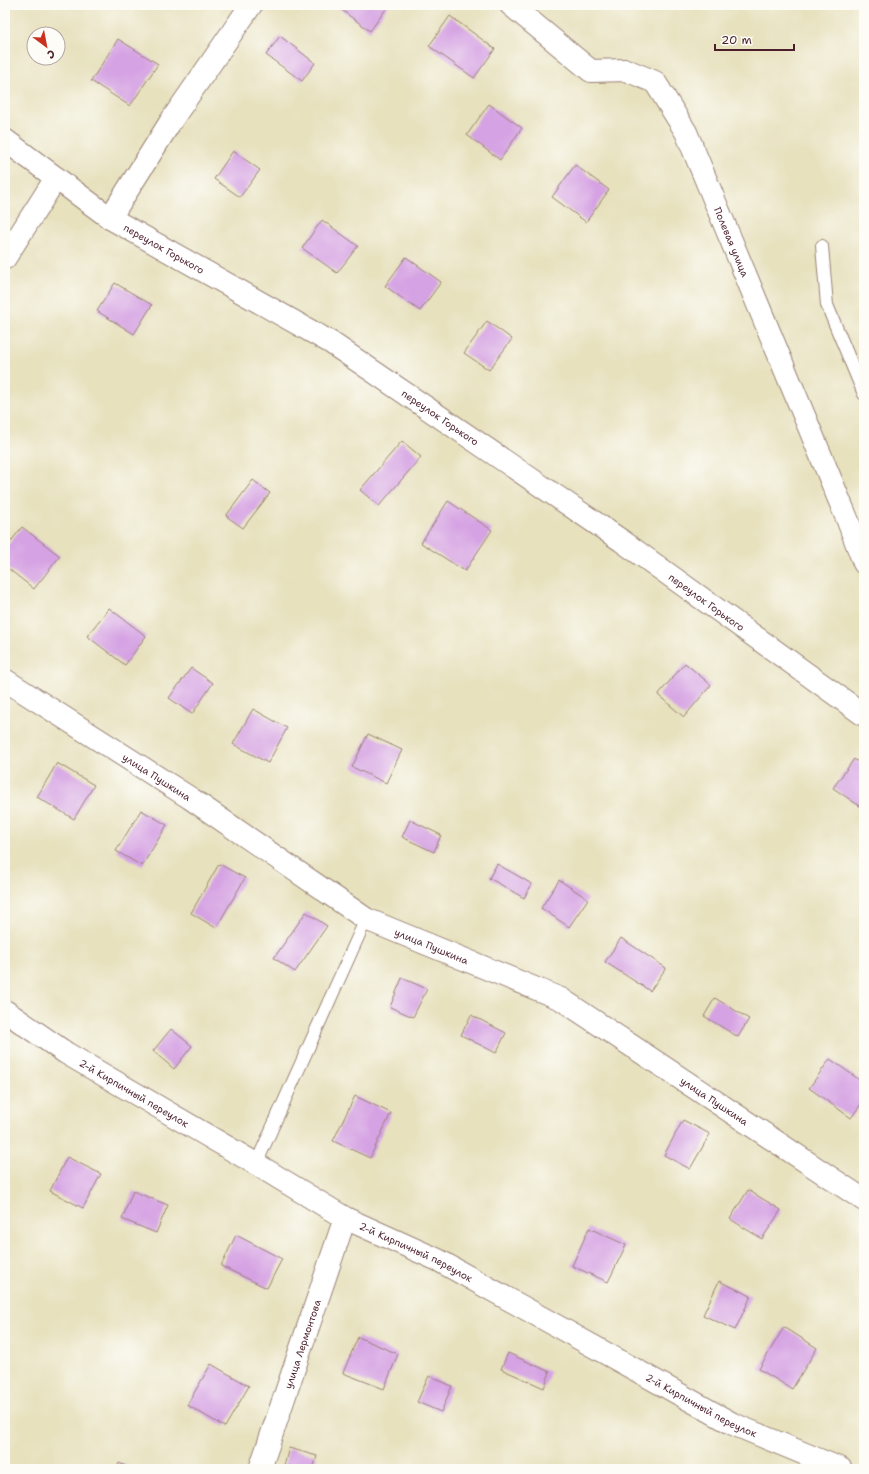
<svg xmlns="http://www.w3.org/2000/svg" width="869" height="1474" font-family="'Shantell Sans',sans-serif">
	<rect width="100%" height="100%" fill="#fdfcf7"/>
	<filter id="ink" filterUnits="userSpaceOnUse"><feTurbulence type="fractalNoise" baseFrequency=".025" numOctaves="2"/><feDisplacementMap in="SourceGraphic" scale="8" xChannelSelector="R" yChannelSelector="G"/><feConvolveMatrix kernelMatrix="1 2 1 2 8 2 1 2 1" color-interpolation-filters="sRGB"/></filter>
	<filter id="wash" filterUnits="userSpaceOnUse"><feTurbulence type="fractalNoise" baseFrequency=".012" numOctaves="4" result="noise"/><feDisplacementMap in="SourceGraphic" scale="16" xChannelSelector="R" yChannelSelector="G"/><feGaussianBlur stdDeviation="0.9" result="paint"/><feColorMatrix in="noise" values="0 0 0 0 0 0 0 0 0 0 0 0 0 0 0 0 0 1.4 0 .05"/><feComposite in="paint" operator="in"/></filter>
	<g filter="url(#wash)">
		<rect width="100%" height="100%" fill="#e7e1be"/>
		<g id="blocks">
			<g fill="#d5a2e3">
				<path d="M335,5H389L370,31Z"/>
				<path d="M450,16L495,49L474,78L429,46Z"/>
				<path d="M280,36L315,63L302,81L266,55Z"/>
				<path d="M118,39L158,64L130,106L91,81Z"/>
				<path d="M489,104L522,128L500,160L467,135Z"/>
				<path d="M233,151L260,170L240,197L214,179Z"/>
				<path d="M575,165L609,190L586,222L552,197Z"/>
				<path d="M322,220L358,246L337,273L302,248Z"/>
				<path d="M406,257L441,282L420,311L385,286Z"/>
				<path d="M115,283L152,305L134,334L97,311Z"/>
				<path d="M487,321L512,339L489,370L464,353Z"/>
				<path d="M402,441L421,457L379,506L360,490Z"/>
				<path d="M253,480L270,493L243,528L226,516Z"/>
				<path d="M448,501L492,530L465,571L421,543Z"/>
				<path d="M22,527L60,556L34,589L5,566V549Z"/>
				<path d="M109,608L146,636L125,665L87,636Z"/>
				<path d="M685,663L711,685L684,717L658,695Z"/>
				<path d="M191,668L213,683L192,714L169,698Z"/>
				<path d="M253,709L287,728L268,763L233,744Z"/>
				<path d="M368,734L402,750L386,783L352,767Z"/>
				<path d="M854,759L864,766V809L833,788Z"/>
				<path d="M57,763L94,785L74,819L37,797Z"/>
				<path d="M141,810L167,825L142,866L116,851Z"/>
				<path d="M410,820L441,835L434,852L402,837Z"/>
				<path d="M219,864L245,878L216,928L191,913Z"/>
				<path d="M497,864L532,884L524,898L489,878Z"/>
				<path d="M559,880L588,899L569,927L541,908Z"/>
				<path d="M306,912L327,926L295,972L274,958Z"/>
				<path d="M621,938L666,968L650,991L605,962Z"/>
				<path d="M402,978L427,989L413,1017L390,1007Z"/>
				<path d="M715,998L749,1019L738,1037L704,1016Z"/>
				<path d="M471,1015L506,1033L496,1053L461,1035Z"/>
				<path d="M171,1029L192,1046L174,1069L153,1051Z"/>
				<path d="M830,1059L864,1083V1100L851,1118L809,1088Z"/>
				<path d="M355,1096L391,1113L370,1158L333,1141Z"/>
				<path d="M683,1120L710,1134L690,1169L664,1155Z"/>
				<path d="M5,1127L10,1129L5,1137Z"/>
				<path d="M67,1157L101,1174L83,1208L50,1191Z"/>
				<path d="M748,1190L781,1210L762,1239L730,1219Z"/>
				<path d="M133,1191L168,1205L156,1233L122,1219Z"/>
				<path d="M589,1228L626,1245L608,1282L572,1266Z"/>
				<path d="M236,1235L282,1259L267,1288L221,1266Z"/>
				<path d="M719,1281L751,1296L735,1330L703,1315Z"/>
				<path d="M784,1327L817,1348L792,1389L759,1369Z"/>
				<path d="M358,1337L398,1354L384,1389L343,1373Z"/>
				<path d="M508,1353L550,1372L544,1388L501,1369Z"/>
				<path d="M211,1364L249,1386L225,1427L187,1405Z"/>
				<path d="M429,1376L452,1386L441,1412L417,1402Z"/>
				<path d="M289,1448L317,1456L313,1469H283Z"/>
				<path d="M119,1463L132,1469H117Z"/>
			</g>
		</g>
	</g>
	<g filter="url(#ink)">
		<use href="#blocks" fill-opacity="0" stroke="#988074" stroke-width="1"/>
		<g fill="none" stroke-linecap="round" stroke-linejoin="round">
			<g stroke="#988074" stroke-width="14">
				<g id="lane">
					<path d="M822,246L827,305L864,394"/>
					<path d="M256,1164L366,919"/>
				</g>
			</g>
			<g stroke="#988074" stroke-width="24">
				<g id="street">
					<path id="s1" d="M511,5L591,71L626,70L655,82L686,132L848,521L864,563"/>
					<path id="s2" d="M5,140L110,218L330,342L622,541L864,715"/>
					<path d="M110,218L171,121L251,5"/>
					<path d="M5,258L56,178"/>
					<path id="s3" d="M5,680L190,798L366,919L561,999L864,1200"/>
					<path id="s4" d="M5,1011L66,1053L256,1164L345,1218L438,1260L733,1424L841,1469"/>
					<path id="s5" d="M260,1469L345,1218"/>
				</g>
			</g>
			<use href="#lane" stroke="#fff" stroke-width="12"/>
			<use href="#street" stroke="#fff" stroke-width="22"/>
		</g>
	</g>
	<g text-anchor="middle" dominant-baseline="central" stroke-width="3" stroke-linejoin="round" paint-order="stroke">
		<g font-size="10" fill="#4a1f2b" stroke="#fdfcf7">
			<text stroke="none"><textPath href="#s1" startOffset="348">Полевая улица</textPath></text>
			<text stroke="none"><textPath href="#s2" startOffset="193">переулок Горького</textPath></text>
			<text stroke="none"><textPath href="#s2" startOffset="517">переулок Горького</textPath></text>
			<text stroke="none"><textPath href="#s2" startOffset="841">переулок Горького</textPath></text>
			<text stroke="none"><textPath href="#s3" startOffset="180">улица Пушкина</textPath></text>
			<text stroke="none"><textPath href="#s3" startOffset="504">улица Пушкина</textPath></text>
			<text stroke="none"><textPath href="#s4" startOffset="153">2-й Кирпичный переулок</textPath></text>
			<text stroke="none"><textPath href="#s3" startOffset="828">улица Пушкина</textPath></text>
			<text stroke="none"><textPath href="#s4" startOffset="477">2-й Кирпичный переулок</textPath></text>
			<text stroke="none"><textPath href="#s5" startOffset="132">улица Лермонтова</textPath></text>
			<text stroke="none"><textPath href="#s4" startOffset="801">2-й Кирпичный переулок</textPath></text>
		</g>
	</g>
	<rect width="869" height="1474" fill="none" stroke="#fdfcf7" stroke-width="20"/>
	<g transform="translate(46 46) rotate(148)"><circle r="19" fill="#fdfcf7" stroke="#b5a4a5"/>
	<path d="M0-3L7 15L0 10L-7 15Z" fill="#c8321e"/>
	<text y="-6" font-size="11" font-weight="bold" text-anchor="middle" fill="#4a1f2b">С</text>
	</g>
	<path d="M715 44v6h79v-6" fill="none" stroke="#4a1f2b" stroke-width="2"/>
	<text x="721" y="44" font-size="12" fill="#4a1f2b" stroke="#fdfcf7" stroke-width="3" paint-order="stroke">20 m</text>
</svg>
